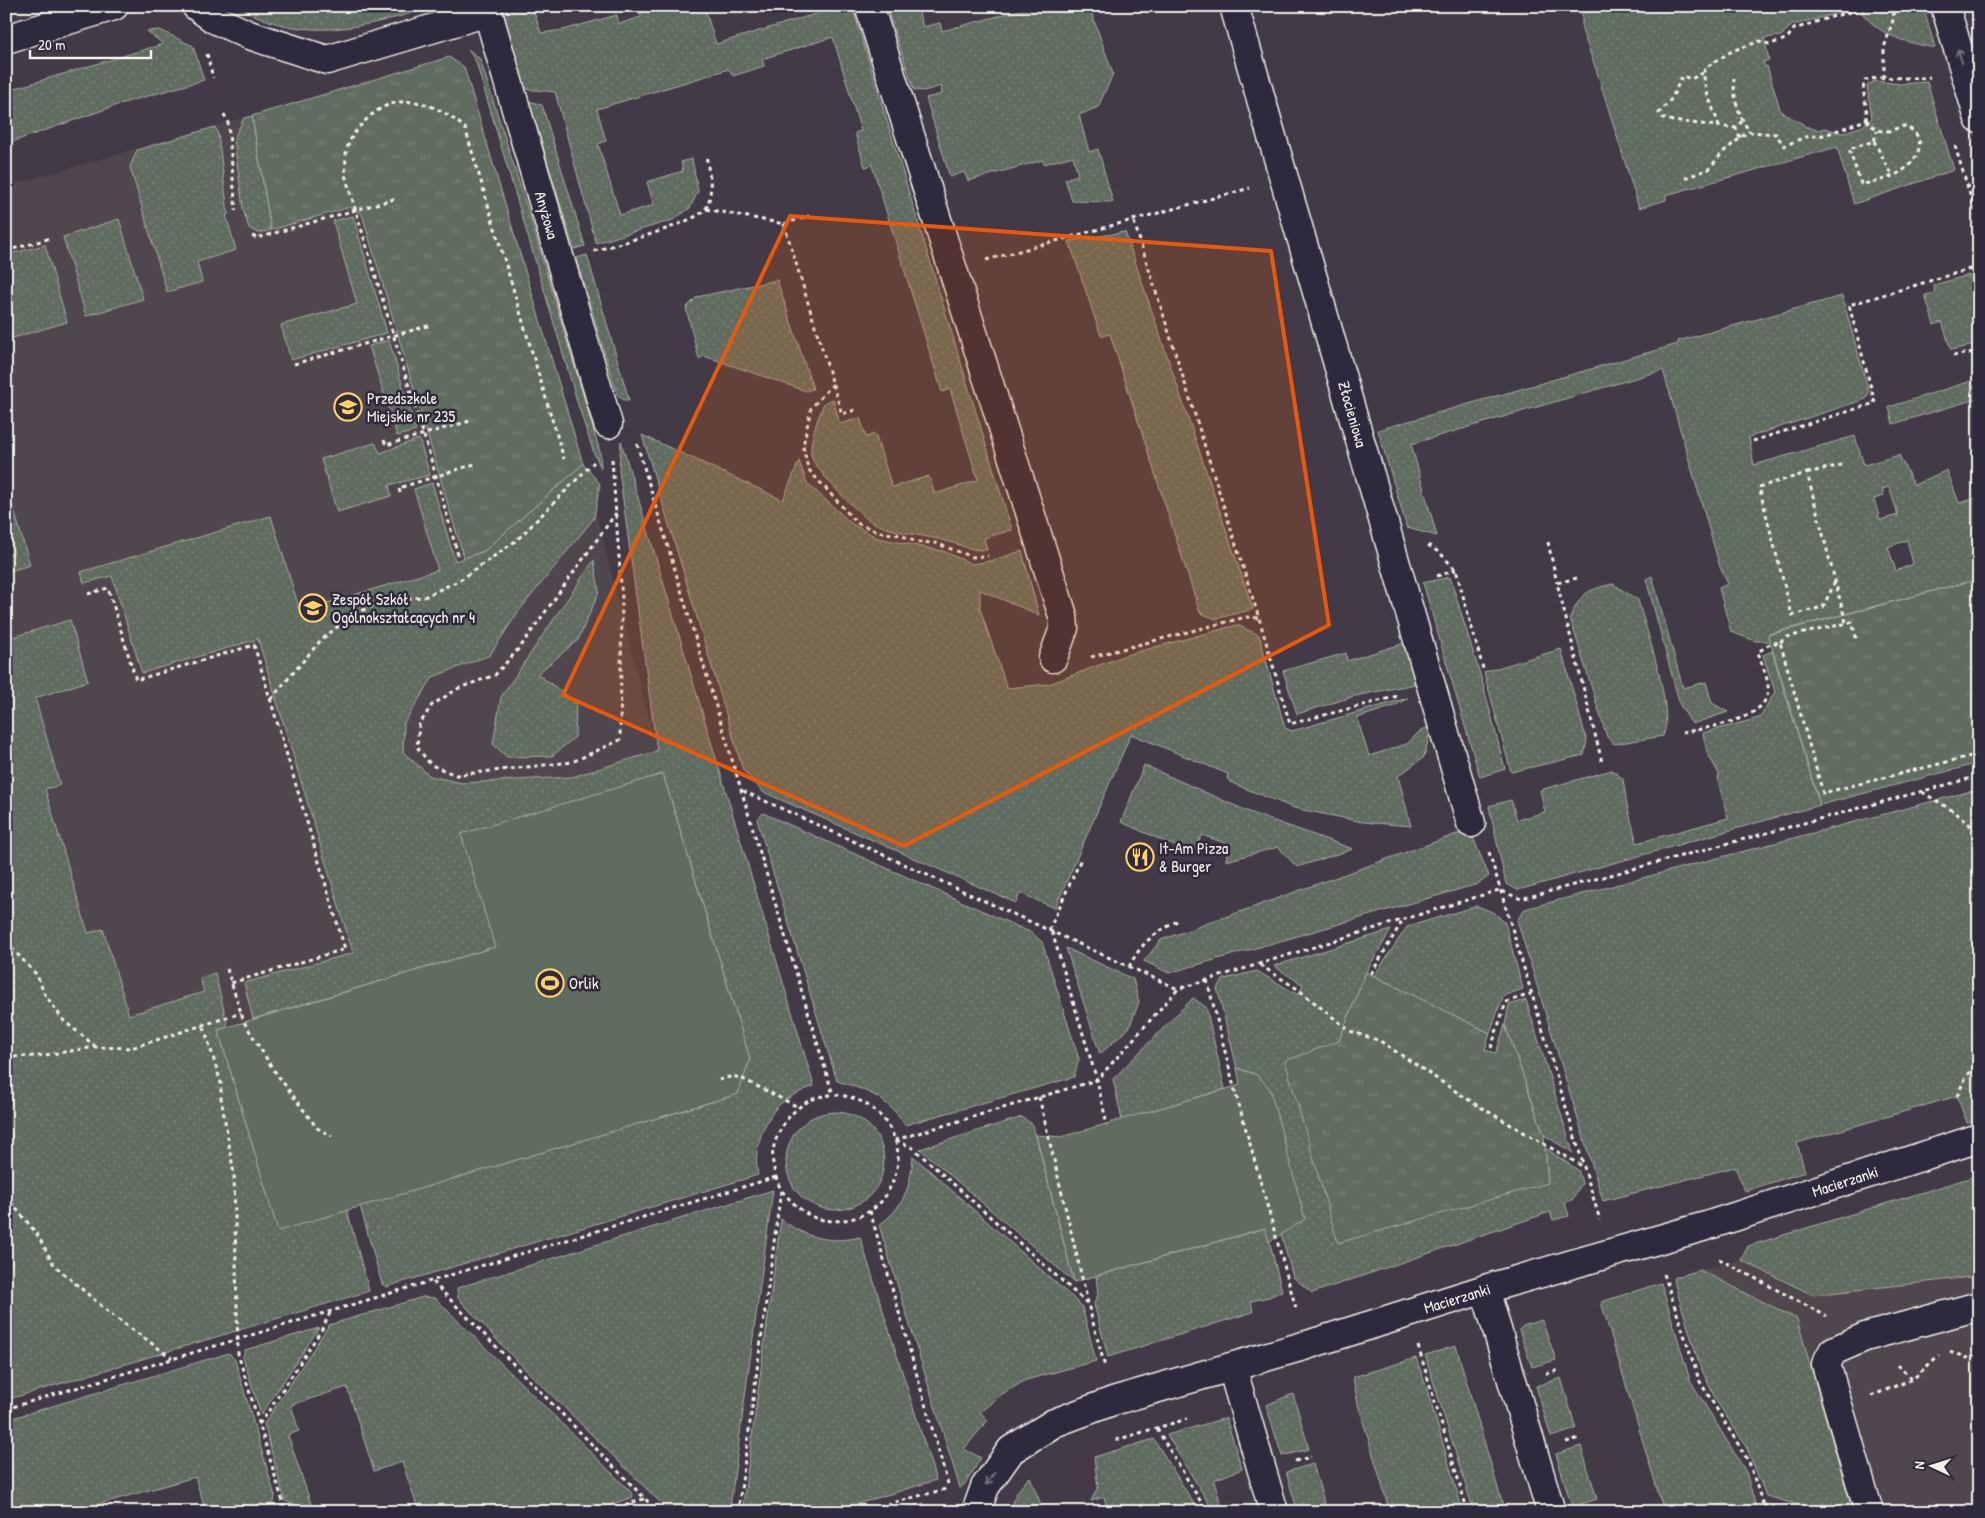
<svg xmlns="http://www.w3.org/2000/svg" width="1985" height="1518" font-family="'Patrick Hand',sans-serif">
	<defs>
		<pattern id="grass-dots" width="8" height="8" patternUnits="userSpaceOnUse" patternTransform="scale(1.25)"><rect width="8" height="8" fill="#606c61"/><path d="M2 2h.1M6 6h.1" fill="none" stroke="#778178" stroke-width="1.8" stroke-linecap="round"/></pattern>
		<pattern id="park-tufts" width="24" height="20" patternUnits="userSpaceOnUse" patternTransform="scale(1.25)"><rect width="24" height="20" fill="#606c61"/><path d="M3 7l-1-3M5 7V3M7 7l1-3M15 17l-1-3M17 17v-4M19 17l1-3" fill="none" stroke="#778178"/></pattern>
	</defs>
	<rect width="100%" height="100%" fill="#423b47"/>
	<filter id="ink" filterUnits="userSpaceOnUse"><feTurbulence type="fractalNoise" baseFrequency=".02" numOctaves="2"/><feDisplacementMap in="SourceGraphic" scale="10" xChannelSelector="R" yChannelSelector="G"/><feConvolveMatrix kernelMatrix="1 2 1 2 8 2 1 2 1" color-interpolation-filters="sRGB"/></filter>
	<g filter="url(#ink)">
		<g fill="#50474e">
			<path d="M449,57L464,67L583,464L663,774L750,1059L738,1094L278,1231L88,1067L6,794V187Z"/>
			<path d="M1979,1175V1512H1855L1797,1319L1700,1270L1741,1260L1748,1246Z"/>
		</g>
		<g fill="url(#grass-dots)" stroke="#aaaea4" fill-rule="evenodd">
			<path d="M238,6H429V8C365,27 301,45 238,6Z"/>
			<path d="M502,6H532L541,33L563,30L617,15L619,24L641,17L639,6H704L716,44L842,6H852L1012,530L984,538L987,550C972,551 964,546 950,542C926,535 895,534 872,522C861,517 816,470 812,458C807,445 819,416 824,403L833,399L840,424L860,418L866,437L875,434L892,487L929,476L935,494L978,480L950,389L942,392L872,165L865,167L855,133L861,131L833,37L762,59L764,66L733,76L729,69L597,109L606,141L598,144L620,215L654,205L647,182L683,171L681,162L692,159L698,191L690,208L673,220L596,243L555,92L525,89Z"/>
			<path d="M886,6H917L923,27L940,23L942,31L1036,6H1089L1113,74L1098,107L1079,115L1089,152L1098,149L1113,202L1072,201L1065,179L1078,175L1073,156L1044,164L1043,160L968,181L964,172L950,177L926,98L942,94L941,86L924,91L914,90Z"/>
			<path d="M1599,6H1923L1935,48C1901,41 1879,36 1858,8L1792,25L1781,36L1764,38L1769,60L1763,62L1765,67L1767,66L1781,112L1803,124L1804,126L1818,130L1824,128L1842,133L1863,126L1872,118L1867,86L1874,81L1900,84L1927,82L1954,170L1854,204L1837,147L1666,195V200L1639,208L1598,75L1582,30V13Z"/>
			<path d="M160,30L193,46L204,80L123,103L6,144V91L163,44L147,31Z"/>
			<path d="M468,49L480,59L531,220L600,452L601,468L594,453L581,414L476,62Z"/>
			<path d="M529,101L542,105L585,246L574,249Z"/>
			<path d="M252,116L271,230L258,233L249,228L243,209L234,138L244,118Z"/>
			<path d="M215,127L218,134L228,214L226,215L236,250L197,262L202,282L167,292L130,167L137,150Z"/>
			<path d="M353,216L387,333L291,360L281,325L357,304L333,221Z"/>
			<path d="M119,219L143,299L86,316L63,237Z"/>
			<path d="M1125,232L1253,609L1216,619L1200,613L1110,334L1101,336L1069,241Z"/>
			<path d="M45,245L67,322L9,339L6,330V255Z"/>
			<path d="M587,255L629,400H624L617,394L576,258Z"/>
			<path d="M1969,275L1979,304V344L1951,350L1942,322L1934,325L1925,295L1935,293L1934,285Z"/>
			<path d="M777,280L813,389L806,391L704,356L699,359L686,308L697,297Z"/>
			<path d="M1842,296L1869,392L1866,399L1749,437L1754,465L1855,436L1864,465L1899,455L1914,485L1947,470L1959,503L1979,497V579L1768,634L1770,641H1756L1731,632L1719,588L1728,584L1720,567L1663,370L1411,444L1437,536L1407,528L1378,430L1678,344V341ZM1889,487L1898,515L1880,520L1874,499L1884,496L1882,489ZM1907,540L1913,564L1896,571L1888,547Z"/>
			<path d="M389,340L416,431L397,436L369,346Z"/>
			<path d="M1971,381L1974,387L1979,386V398L1893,424L1889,407Z"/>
			<path d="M642,435L783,500L799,461L807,483L852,524L878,538L943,551L972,564L990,561L1022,551L1039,615L980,590V609L1007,688L1049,684L1126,655L1237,625L1259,635L1285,728L1292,731L1408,698L1394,706L1357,718L1369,756L1407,744L1420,731L1432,725L1424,757L1398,776L1411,826L1363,822L1294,808L1234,784L1227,779L1228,774L1131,734L1055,908L1020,893L1016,903L763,792L743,770Z"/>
			<path d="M419,439L430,475L389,485L391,496L337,512L321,459L375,443L380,453Z"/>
			<path d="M621,441L814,1086C801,1091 785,1098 776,1108C761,1127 753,1152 758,1175L386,1287L382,1284L360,1206L738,1094L750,1059L663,774L655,776L495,947L253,1019L244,983L353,953L258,639L142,673L112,576L84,583L81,572L271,516L300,611L438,570L414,489L432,483L455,561L484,551L583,464L600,484L594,518L518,612L490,655L433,677L404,723L403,752L430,776L462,783L572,777L657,751L619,470Z"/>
			<path d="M6,483L30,565L6,572V555L14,553L6,527Z"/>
			<path d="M594,560L599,592L578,640L537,674L576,702L575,737L552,756L507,757L493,744L501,697Z"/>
			<path d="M1652,576L1683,688L1706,682L1712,703L1728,712L1692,724L1680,705L1646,579Z"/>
			<path d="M1450,577L1483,684L1505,769L1480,777L1423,583Z"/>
			<path d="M1613,584L1638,600C1646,630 1675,711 1663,736L1614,744L1607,737L1570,618C1581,593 1586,590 1613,584Z"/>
			<path d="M70,620L88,681L35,698L60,785L45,789L88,933L103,929L129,1015L204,992L200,978L215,973L228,1027L218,1030L278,1230L347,1210L369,1291L6,1400V639Z"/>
			<path d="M1408,642L1420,683L1355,696L1297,714L1283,671L1346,653L1347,661Z"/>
			<path d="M1561,649L1587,741L1584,755L1511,772L1484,672Z"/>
			<path d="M1772,651L1820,805L1518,890L1506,884L1489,806L1511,800L1517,820L1545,812L1540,790L1612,770L1623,779L1627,805L1637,843L1728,818L1718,781L1719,774L1707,752L1703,733L1759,718L1775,692L1763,655Z"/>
			<path d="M1144,765L1249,812L1353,849L1297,867L1278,847L1226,861L1228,844L1202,835L1193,854L1121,822Z"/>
			<path d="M1979,789V1119L1967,1123L1957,1096L1797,1143L1805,1172L1745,1191L1735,1167L1603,1201L1517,920L1525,909Z"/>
			<path d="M763,813L1032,933L1042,942L1079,1059L1074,1077L905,1125C888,1098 867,1090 837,1081L757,820Z"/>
			<path d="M1457,834L1472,835L1489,876L1478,884L1169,973L1144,961L1161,940Z"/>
			<path d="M1477,906L1495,913L1505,923L1523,989L1503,996L1490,1033L1374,976L1407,927Z"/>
			<path d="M1391,930L1366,972L1339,1041L1548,1183L1545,1148L1578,1170L1582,1183L1572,1200L1565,1203L1569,1216L1553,1220L1550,1212L1312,1293L1293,1277L1281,1234L1305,1219L1257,1075L1237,1068L1217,988L1224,979L1257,971L1298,995L1303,985L1274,966Z"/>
			<path d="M1066,948L1133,979L1139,1002L1129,1028L1100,1054Z"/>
			<path d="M1193,998L1206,1007L1225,1089L1122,1120L1113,1079Z"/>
			<path d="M1526,1000L1573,1153L1544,1135L1505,1025L1509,1005Z"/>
			<circle cx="835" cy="1161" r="49"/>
			<path d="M1022,1117L1033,1125L1074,1282L920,1149Z"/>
			<path d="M913,1156L1082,1306L1096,1361L1026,1380L1002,1394L980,1412L988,1420L964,1449L981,1458L965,1484L960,1488L879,1225C904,1208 911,1185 913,1156Z"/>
			<path d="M1979,1175V1276L1813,1295L1741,1260L1748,1246Z"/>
			<path d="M773,1190L730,1507L712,1512H670L512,1356L458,1298L457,1288Z"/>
			<path d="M781,1219C805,1238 830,1244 860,1237L936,1480L831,1512H742Z"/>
			<path d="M1266,1228L1282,1291L1269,1297L1251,1301L1253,1312L1108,1357L1094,1304L1098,1295L1096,1276Z"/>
			<path d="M1700,1270L1797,1319L1850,1502L1843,1512H1823L1766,1496L1746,1446L1717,1402L1699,1364L1673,1278Z"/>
			<path d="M1661,1283L1690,1380L1746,1472L1756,1507L1753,1512H1664L1601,1302Z"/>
			<path d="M423,1297L435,1298L631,1492L633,1497L589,1512H419L402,1462L374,1471L347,1387L291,1405L299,1431L288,1435L312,1507L307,1509L285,1501L264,1424L329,1325Z"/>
			<path d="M1542,1320L1556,1360L1532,1367L1519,1330L1523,1326Z"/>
			<path d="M319,1328L261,1415L243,1357L245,1350Z"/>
			<path d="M1456,1346L1505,1512H1474L1425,1355Z"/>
			<path d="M229,1353L235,1360L275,1496L274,1502C256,1516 228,1512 206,1512L195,1477L71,1512H6V1420Z"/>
			<path d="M1416,1358L1426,1386L1463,1512H1390L1358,1404L1353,1377Z"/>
			<path d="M1561,1378L1576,1429L1551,1437L1536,1386Z"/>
			<path d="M1293,1394L1309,1449L1282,1456L1266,1405Z"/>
			<path d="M1226,1418L1242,1469L1214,1480L1223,1512H1214L1167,1435Z"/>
			<path d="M1154,1439L1199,1512H1108L1104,1497L1091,1501L1098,1487L1094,1457Z"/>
			<path d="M1581,1446L1597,1499L1572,1507L1556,1454Z"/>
			<path d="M1313,1464L1327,1512H1298L1286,1472Z"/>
			<path d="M1030,1477L1044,1512H1009C1012,1499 1020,1486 1030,1477Z"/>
			<path d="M924,1503L927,1512H890Z"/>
		</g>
		<g fill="url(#park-tufts)" stroke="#aaaea4">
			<path d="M449,57L464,67L583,464L484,551L464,558L362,214L350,207L271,230L252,116Z"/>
			<path d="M1979,579V763L1820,805L1768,635Z"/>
			<path d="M1366,972L1490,1033L1485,1050L1496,1053L1505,1025L1544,1135L1548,1183L1338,1243L1285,1061L1339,1041Z"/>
		</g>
		<g fill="#606c61" stroke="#aaaea4">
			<path d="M663,774L750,1059L738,1094L278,1231L218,1030L495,947L461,834Z"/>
			<path d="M1237,1068L1257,1075L1270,1089L1305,1219L1269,1242L1265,1228L1074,1282L1036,1135L1061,1137L1240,1085Z"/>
		</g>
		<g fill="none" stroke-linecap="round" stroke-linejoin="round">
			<g stroke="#f4f1e8" stroke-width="31">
				<g id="minor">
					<path d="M196,6L214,19L249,35L327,60L488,12"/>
					<path d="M486,6L608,424"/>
					<path d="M869,6L1063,616L1064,628L1053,658"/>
					<path d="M1234,6L1471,823"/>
					<path d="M1945,6L1979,119"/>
					<path d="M6,39L114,6"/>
					<path d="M1485,1289L1551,1512"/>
					<path d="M1232,1367L1274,1512"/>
					<path d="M976,1512L985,1487L1011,1450L1054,1423L1113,1401L1307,1345L1485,1289L1706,1226L1979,1138"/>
					<path d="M1869,1512L1826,1364L1833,1351L1865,1337L1979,1306"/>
				</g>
			</g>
			<g stroke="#f4f1e8" stroke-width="3" stroke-dasharray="4 4" stroke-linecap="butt">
				<path d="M207,54L213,78"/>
				<path d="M1703,73L1691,79L1682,76L1672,98L1659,113L1663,118L1673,121L1736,128"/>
				<path d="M1734,78C1733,97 1739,117 1750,132L1776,134L1784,146L1805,137L1825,135L1866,120C1869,105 1860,92 1865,80C1887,75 1908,80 1930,77"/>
				<path d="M224,114L228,123L236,211"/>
				<path d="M1866,120C1882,136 1885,132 1904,126C1929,135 1920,159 1902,171C1892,178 1873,183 1861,184L1849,149L1874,141L1877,131"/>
				<path d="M1719,126C1715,111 1700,84 1705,68L1732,51L1760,41L1769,44L1781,41L1788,37L1794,29C1818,22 1872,0 1893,12L1894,17L1884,48V77"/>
				<path d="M1740,138L1736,128L1742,121"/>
				<path d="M1874,141L1892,175"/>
				<path d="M1955,146L1979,224"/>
				<path d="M1685,178L1709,169L1723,152L1749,131"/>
				<path d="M706,209L784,224L809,216"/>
				<path d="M1134,222L1259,618L1290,724L1398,696"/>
				<path d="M784,224L842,414L858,409"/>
				<path d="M252,236L257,238L394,199"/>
				<path d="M6,251L51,238"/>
				<path d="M594,251C614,245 698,223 706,208C715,192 708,171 706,154"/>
				<path d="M986,260L1250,188"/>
				<path d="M1979,266L1970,269L1979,295"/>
				<path d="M1953,356L1979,351"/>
				<path d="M294,364L431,325"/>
				<path d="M833,384L811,408L803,446L808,469L857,523L879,532L901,535L916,542L935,543L973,557L988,556"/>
				<path d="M384,440L386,445L470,421"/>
				<path d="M1753,441L1875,403L1849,305L1970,269"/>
				<path d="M637,444L833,1095"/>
				<path d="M612,459L622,599L620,740L572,762L456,775L431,765L417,747L419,725L432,705L459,688L495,675L521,646L616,513"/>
				<path d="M1807,473L1846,464"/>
				<path d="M400,493L399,488L478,463"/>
				<path d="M1548,542L1557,583"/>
				<path d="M1428,545L1440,553L1456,570L1484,672"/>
				<path d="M458,555L436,476L345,175C346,167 345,156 347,148C351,136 357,129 366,120C398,88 435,102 465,128L564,459"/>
				<path d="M1437,576L1456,570"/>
				<path d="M1577,578L1557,583L1602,762"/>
				<path d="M1835,582L1823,607L1792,615L1759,487L1807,473L1846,623"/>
				<path d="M88,594L108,588L136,680L254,645L345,949L231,983"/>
				<path d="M1780,642L1787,637L1852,622L1857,641"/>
				<path d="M1091,657L1246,617L1259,618"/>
				<path d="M271,699L321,640L352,615L386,600L424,597L460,580L517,540L594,462"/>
				<path d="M1682,733C1706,727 1767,721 1768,690C1769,679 1761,663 1758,652L1770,644L1780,642L1823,793L1979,754"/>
				<path d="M743,791L1178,989"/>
				<path d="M1922,792L1955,812L1979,833"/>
				<path d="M1489,852L1600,1220"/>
				<path d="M1049,930L1081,859"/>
				<path d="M1052,932L1097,1080L1107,1125"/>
				<path d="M6,942L37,975L44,993L64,1021L95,1046"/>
				<path d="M1260,965L1299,990L1350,1031L1380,1041L1475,1104L1584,1167"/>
				<path d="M1129,967C1142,941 1154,934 1179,920"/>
				<path d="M227,969L244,1022L273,1069L317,1128L332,1136"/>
				<path d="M1371,974L1403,920"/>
				<path d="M1207,980L1234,1087L1297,1312"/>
				<path d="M204,1027L221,1083V1098L234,1174L238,1354L286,1512"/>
				<path d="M1491,1048L1506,1002L1531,994"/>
				<path d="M6,1057L38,1056L96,1047L131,1048L241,1013"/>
				<path d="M719,1080L733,1076L743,1079L798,1107"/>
				<path d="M1957,1096L1965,1079L1979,1060"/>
				<path d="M1039,1097L1088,1303"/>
				<path d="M895,1140L1097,1080L1178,989L1499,890L1521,899L1979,776"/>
				<path d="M896,1140L913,1148L1088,1304L1105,1367"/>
				<path d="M6,1196L37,1234L54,1265L112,1315L172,1358"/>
				<path d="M870,1211L948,1484"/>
				<path d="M1719,1259L1826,1316"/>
				<path d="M1664,1274L1699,1380L1749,1462L1763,1505L1759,1512"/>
				<path d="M433,1282L658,1512"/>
				<path d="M1418,1346L1468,1512"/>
				<path d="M1950,1351L1966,1358L1979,1355"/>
				<path d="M1897,1365L1913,1379"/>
				<path d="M1546,1374L1559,1370"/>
				<path d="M1871,1396L1913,1379L1939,1355"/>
				<path d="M6,1409L776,1177"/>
				<path d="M259,1424L268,1412L322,1329L331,1311"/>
				<path d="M1157,1429L1207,1512"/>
				<path d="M1116,1440L1187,1419"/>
				<path d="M1566,1442L1579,1438"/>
				<path d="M1295,1461L1311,1457"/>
				<path d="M1763,1505L1797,1512"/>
				<path d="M265,1512L283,1506"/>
				<path d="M602,1512L647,1498"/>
				<path d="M738,1512L781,1190C776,1179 771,1163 773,1150C779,1121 803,1095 833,1095C867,1094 900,1126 898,1161C897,1172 893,1183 887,1193C875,1217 838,1227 813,1217C800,1211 791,1201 781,1190"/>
				<path d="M856,1512L946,1489"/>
				<path d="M1591,1512L1600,1509"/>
			</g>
			<use href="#minor" stroke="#2f2a3d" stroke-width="28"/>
		</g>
		<defs><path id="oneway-shaft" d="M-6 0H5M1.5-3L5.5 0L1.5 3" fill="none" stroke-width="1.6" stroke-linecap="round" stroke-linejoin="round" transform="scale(1.25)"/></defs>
		<g stroke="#747079">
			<use href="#oneway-shaft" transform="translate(1960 56) rotate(-107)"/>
			<use href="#oneway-shaft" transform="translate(990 1479) rotate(125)"/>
		</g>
	</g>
	<path fill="#e8590c" fill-opacity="0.2" stroke="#e8590c" stroke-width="4" stroke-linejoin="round" d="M790,216L1271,251L1329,625L904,846L563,695Z"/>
	<defs>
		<g id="school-ring" transform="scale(1.4375)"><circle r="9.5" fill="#2f2a3d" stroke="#ffd166" stroke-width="1.5"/><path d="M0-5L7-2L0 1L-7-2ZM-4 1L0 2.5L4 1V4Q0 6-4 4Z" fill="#ffd166"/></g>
		<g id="restaurant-ring" transform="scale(1.4375)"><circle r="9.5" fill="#2f2a3d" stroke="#ffd166" stroke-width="1.5"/><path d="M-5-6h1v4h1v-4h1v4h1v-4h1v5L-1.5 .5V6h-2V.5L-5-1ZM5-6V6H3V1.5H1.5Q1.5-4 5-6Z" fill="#ffd166"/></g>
		<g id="stadium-ring" transform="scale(1.4375)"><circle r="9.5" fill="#2f2a3d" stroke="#ffd166" stroke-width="1.5"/><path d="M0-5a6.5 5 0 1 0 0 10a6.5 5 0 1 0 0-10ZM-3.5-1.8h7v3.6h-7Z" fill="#ffd166"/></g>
	</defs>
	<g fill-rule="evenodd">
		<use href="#school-ring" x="348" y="407"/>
		<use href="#school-ring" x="313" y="608"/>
		<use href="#restaurant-ring" x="1140" y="857"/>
		<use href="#stadium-ring" x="550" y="983"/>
	</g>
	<g text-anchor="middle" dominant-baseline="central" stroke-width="5" stroke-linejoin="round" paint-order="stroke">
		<g font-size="16" fill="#f4f1e8" stroke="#2f2a3d">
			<text transform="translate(547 215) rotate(74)">Anyżowa</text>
			<text transform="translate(1353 414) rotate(74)">Złocieniowa</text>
			<text transform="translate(1845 1181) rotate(-18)">Macierzanki</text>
			<text transform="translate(1457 1298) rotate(-17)">Macierzanki</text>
		</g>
		<g font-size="16" fill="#f4f1e8" stroke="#2f2a3d" text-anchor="start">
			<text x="367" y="398">Przedszkole<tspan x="367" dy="18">Miejskie nr 235</tspan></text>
			<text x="332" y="599">Zespół Szkół<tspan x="332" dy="18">Ogólnokształcących nr 4</tspan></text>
			<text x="1159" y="848">It-Am Pizza<tspan x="1159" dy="18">&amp; Burger</tspan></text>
			<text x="569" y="983">Orlik</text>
		</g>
	</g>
	<rect width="1985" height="1518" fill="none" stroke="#2f2a3d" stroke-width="25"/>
	<rect x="12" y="12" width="1960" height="1493" fill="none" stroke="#f4f1e8" stroke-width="2" filter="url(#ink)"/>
	<g transform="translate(1932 1466) rotate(274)" stroke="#2f2a3d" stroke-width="4" paint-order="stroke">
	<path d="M0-4L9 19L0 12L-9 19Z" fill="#f4f1e8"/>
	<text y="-8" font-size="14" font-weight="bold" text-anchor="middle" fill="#f4f1e8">N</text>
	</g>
	<path d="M30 50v8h121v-8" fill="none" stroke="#f4f1e8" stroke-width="2.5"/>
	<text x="38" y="50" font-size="15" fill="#f4f1e8" stroke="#2f2a3d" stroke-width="4" paint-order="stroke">20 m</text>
</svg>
